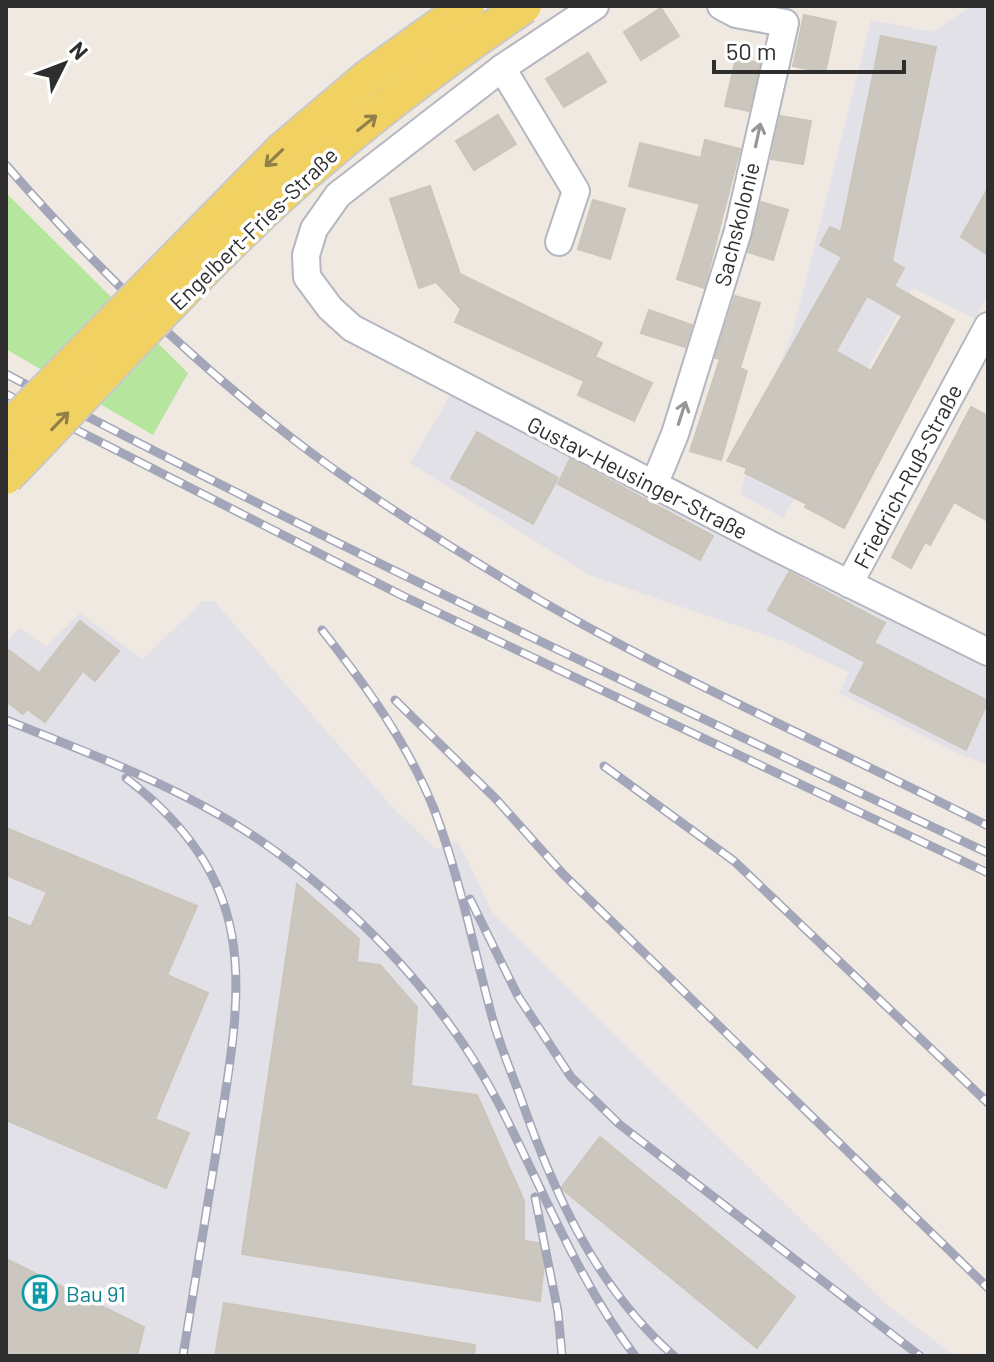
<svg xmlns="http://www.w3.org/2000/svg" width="994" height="1362" font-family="Barlow,sans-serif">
	<rect width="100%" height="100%" fill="#efe9e1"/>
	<g fill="#e3e1e8">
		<path d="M971,6H988V295L975,319L913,288L783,518L740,494L771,384L792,334L871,20L933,32Z"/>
		<path d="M454,389L988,659V765L961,755L839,693L849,672L782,641L591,576L410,463Z"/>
		<path d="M203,601H214L393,808L436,849L458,841L493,913L886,1304L955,1356H6V643L19,628L46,646L80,613L142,659Z"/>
	</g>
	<path fill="#b6e59e" d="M6,193L188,373L153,435L6,349Z"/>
	<g fill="#cbc7bf" stroke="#cbc5ba" stroke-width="2" fill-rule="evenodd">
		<path d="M661,8L679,36L641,60L624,32Z"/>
		<path d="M804,15L836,22L825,73L793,66Z"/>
		<path d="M881,36L936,47L892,261L904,268L894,286L954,320L844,528L805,507L807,504L745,473L747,468L727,461L842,257L820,245L830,227L841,232ZM867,296L902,316L871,371L836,351Z"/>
		<path d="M588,53L606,82L564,107L546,79Z"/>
		<path d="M736,58L760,63L749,111L725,106Z"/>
		<path d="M498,115L516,144L474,170L456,141Z"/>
		<path d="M780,116L811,121L803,164L771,159Z"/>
		<path d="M705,140L740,149L704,288L677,279L700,204L629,186L640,143L701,158Z"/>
		<path d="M430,186L460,274L602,343L595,357L652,383L634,421L578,395L584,381L455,322L461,309L436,282L419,288L390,199Z"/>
		<path d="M988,188V255L961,237Z"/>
		<path d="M593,200L625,209L610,259L578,249Z"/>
		<path d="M761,202L788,210L773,260L748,252Z"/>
		<path d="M735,296L760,303L740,368L747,371L721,460L690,451L720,359L715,358Z"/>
		<path d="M649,310L692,325L685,347L641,333Z"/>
		<path d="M971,407L988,416V521L954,502L930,545L925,542L911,568L892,557Z"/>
		<path d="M477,432L558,478L533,524L451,478Z"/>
		<path d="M570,459L713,536L700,560L558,484Z"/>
		<path d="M789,572L885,623L874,643L988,701L966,750L850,691L865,662L768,610Z"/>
		<path d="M80,621L119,651L95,681L83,671L45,722L27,709L23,714L6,701V648L39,673Z"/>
		<path d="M6,828L197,906L167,975L208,993L155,1119L189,1133L166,1188L6,1120V916L31,927L47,892L6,875Z"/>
		<path d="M297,884L359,939L357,962L380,965L417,1007L411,1086L477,1095L524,1201V1241L546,1244L540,1301L242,1254Z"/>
		<path d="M600,1137L795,1297L757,1348L561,1188Z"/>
		<path d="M6,1259L144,1327L137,1356H6Z"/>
		<path d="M224,1303L475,1345L474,1356H215Z"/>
	</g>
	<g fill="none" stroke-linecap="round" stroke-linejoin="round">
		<g stroke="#b4b7c1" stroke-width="30">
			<g id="minor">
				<path d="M595,6L502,68L338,195L314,229L306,255L307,277L330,308L352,328L775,547L988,652"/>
				<path d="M502,68L576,191L559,242"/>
				<path d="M654,485L675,434L738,231L785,23L736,14L721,6"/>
				<path d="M849,584L988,326"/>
			</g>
		</g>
		<use href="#minor" stroke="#fff" stroke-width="26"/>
		<g stroke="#a3a6b8" stroke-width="9">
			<g id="rail">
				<path d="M6,165C92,264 189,358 293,439C359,490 433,536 504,579C656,671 829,745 988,826"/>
				<path d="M6,374C328,544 659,698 988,853"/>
				<path d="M6,394L401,595L988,873"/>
				<path d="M322,630C366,686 407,742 434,809C459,875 473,945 491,1013C498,1040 509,1067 519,1093C553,1191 594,1285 674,1356"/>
				<path d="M395,700L496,799L563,874L988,1288"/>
				<path d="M6,720C91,754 181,787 258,839C356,906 445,1000 500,1106C545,1193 575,1275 635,1356"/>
				<path d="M604,766L734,861L988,1103"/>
				<path d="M126,778C262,883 243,984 219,1134C207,1208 195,1282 183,1356"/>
				<path d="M470,899L518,996L571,1077L619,1124L920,1356"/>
				<path d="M535,1197L558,1312L562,1356"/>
			</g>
		</g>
		<use href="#rail" stroke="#fff" stroke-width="6" stroke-dasharray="18" stroke-linecap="butt"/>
		<g stroke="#c9c9c9" stroke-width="38" stroke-linecap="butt">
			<g id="major-bridge">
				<path d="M6,431L282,150L368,77L467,6"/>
				<path d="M6,477C105,375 201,265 308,171C377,111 449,57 524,6"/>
			</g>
		</g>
		<use href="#major-bridge" stroke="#f2d163" stroke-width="34"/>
	</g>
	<defs><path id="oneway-shaft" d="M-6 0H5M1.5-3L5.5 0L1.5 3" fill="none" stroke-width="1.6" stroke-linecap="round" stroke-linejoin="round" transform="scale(2)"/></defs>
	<g stroke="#908048">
		<use href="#oneway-shaft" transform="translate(367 123) rotate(-39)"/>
		<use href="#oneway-shaft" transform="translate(274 158) rotate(136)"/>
		<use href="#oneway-shaft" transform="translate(60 421) rotate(-46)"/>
	</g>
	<g stroke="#969696">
		<use href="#oneway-shaft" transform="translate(758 135) rotate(-78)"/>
		<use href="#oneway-shaft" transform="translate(682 413) rotate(-72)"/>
	</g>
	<defs>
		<g id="building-ring" transform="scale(1.8)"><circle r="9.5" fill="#fff" stroke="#0f9aa8" stroke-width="1.5"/><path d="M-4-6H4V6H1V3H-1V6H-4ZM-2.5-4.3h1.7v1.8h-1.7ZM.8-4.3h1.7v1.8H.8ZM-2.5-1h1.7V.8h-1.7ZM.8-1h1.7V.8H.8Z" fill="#0f9aa8"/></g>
	</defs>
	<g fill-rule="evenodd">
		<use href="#building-ring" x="40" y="1293"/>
	</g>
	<g text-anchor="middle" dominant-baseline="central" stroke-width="7" stroke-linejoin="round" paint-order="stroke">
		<g font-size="22" fill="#2e2e2e" stroke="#fff">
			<text transform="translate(736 224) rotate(-76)">Sachskolonie</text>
			<text transform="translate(253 228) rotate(-44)">Engelbert-Fries-Straße</text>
			<text transform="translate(907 476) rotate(-62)">Friedrich-Ruß-Straße</text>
			<text transform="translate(638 477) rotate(27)">Gustav-Heusinger-Straße</text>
		</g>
		<g font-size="22" fill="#0d838f" stroke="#fff" text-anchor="start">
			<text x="66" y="1293">Bau 91</text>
		</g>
	</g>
	<rect width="994" height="1362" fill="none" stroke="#2e2e2e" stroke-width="16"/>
	<g transform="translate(64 64) rotate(48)" stroke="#ffffff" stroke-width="6" paint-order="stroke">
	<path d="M0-6L14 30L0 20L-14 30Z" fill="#2e2e2e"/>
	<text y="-12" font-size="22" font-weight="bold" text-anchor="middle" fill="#2e2e2e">N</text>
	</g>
	<path d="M714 60v12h190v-12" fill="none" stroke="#2e2e2e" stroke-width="4"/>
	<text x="726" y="60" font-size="24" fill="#2e2e2e" stroke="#ffffff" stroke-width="6" paint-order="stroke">50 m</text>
</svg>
